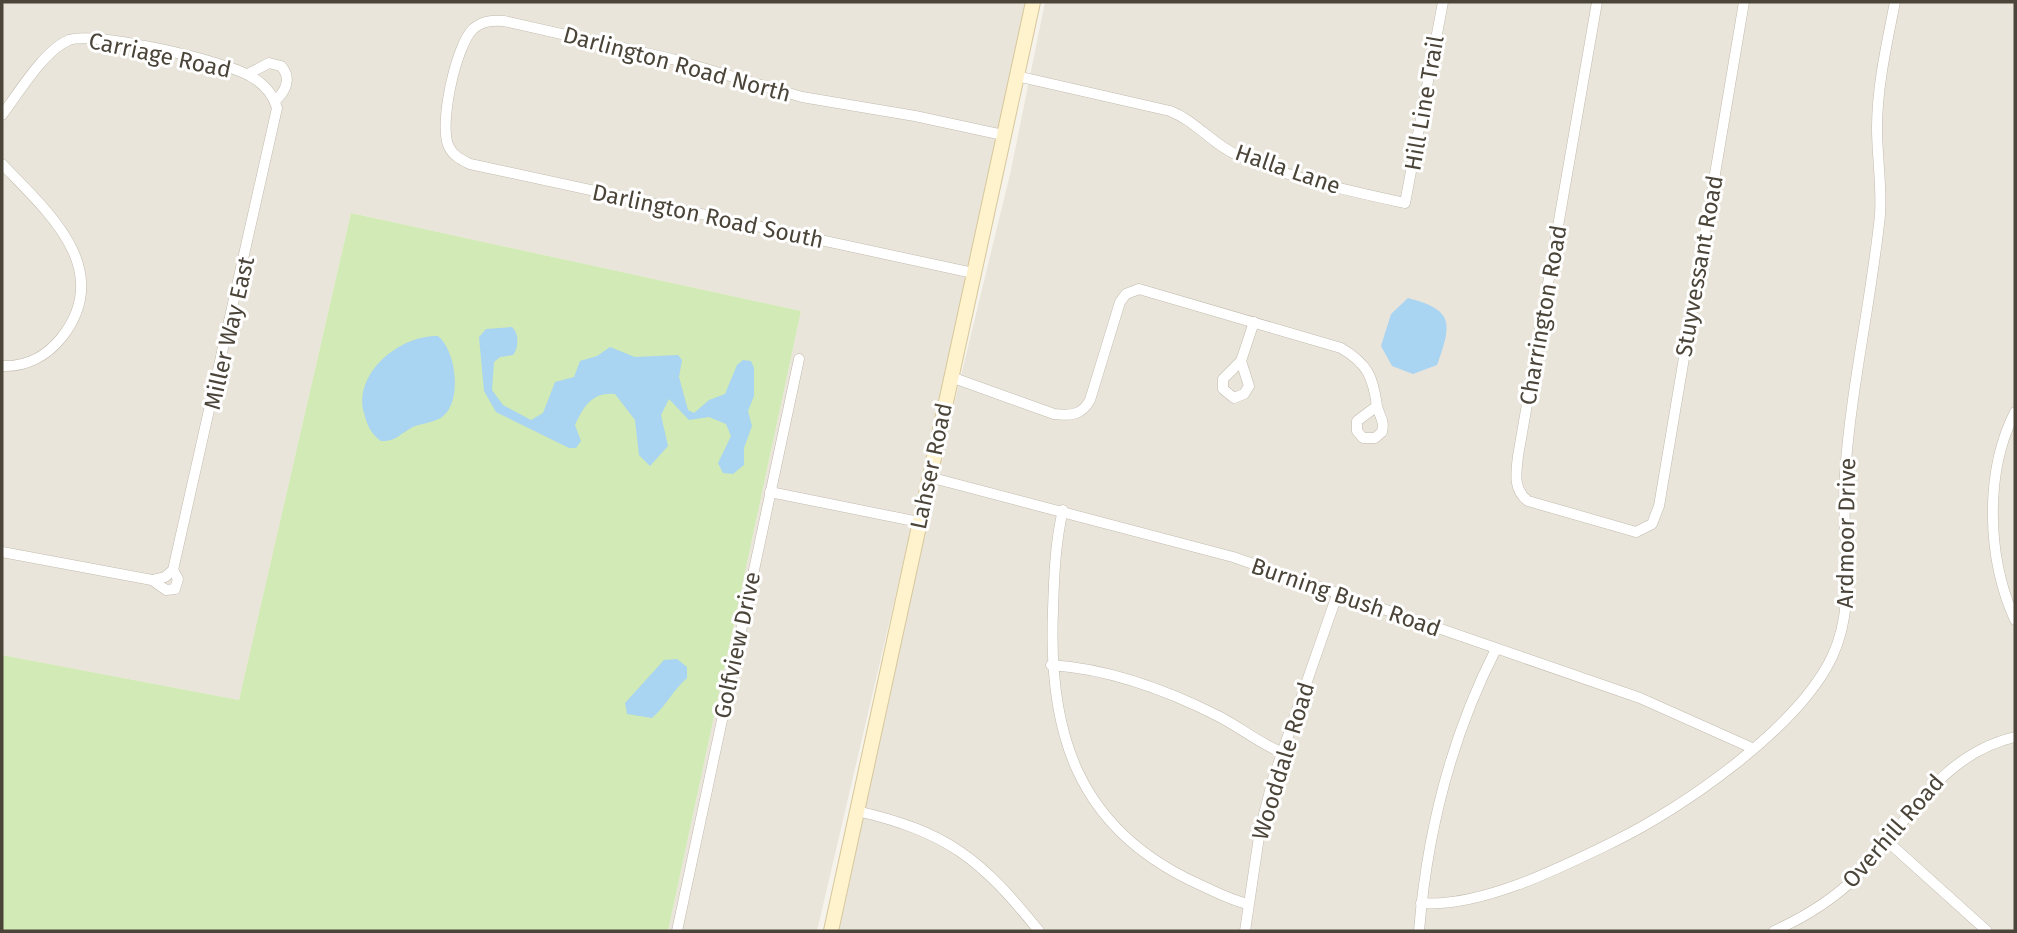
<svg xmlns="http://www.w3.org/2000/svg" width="2017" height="933" font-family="'Fira Sans',sans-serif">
	<rect width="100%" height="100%" fill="#f6f3ec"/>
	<g fill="#eae5da">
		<path d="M2,2H1027L953,350L817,931H668L801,311L351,213L239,700L2,655Z"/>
		<path d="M1045,2H2015V931H839L933,491L1011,170Z"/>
	</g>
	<path fill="#d2eab5" d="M351,213L801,311L668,931H2V655L239,700Z"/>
	<g fill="#a9d4f2">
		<path d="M1408,298C1454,310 1452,323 1437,365L1413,374L1392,366L1381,346L1391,314Z"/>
		<path d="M512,327C519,333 519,348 513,355L500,357L494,362L492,390L503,405L531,420L543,413L555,382L574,377L580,361L597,356L610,347L635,357L678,355L682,360L679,377L688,410L694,413L709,400L725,394L737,365L743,360L751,361L754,368V396L748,411L752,426L744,448V465L733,474L723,473L718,463L731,436L726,424L709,417L689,420L669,399L661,415L668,446L650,466L639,455L635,420L615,394C592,392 584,406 575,425L581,441L576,448H569L496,412L484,391L479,337L486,329Z"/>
		<path d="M438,336C456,350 463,402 442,417C434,423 420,423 411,428C400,434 395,442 381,441C371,434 367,425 364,413C353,373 400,335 438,336Z"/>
		<path d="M677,659L687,667V678C673,690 666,706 652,718L627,714L625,703L664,660Z"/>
	</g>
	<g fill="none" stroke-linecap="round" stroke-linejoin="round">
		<g stroke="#c2bbae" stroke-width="11">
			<g id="street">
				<path d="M1597,2L1518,456C1516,473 1513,490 1528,501L1636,532L1652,524L1659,506L1744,2"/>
				<path d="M248,74L269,63L281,66C292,78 286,91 275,101"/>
				<path d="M1017,76L1170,111C1196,121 1212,144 1237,155C1289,178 1350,191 1405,203L1443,2"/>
				<path d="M2,115C18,94 44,50 69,40C96,31 224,61 250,76C263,83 273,94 277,108L173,570L165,577L152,580L2,552"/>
				<path d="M2,164C47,211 115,269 62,337C47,356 26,367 2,366"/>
				<path d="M973,273L470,164C462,160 453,156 449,147C438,126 456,45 473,29C482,21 492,20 504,21L672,59L802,97L915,116L1003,135"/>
				<path d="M1241,361L1249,386L1244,394L1234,398L1223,389V379L1241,361L1254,322"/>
				<path d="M951,377L1054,414C1071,416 1082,415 1090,400L1120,302L1126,294L1139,289L1341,348C1368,364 1373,377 1377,406C1379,416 1385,420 1382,432L1375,438H1363L1357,431V421L1377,406"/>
				<path d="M2015,412C1984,473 1987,558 2015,620"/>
				<path d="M929,477L1233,557L1640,698L1752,748"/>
				<path d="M770,492L919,522"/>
				<path d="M1063,510C1055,543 1054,578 1053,611C1048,732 1077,827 1194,882C1212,890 1229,900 1248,904"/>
				<path d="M152,580L166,590L175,589L178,579L173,570"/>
				<path d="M1051,665C1111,669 1167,690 1220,717C1241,728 1259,743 1281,752"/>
				<path d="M857,811C948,832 981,859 1039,931"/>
				<path d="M1887,841L1987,931"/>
				<path d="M1421,903C1480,908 1560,868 1613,842C1683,808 1798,728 1832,657C1859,600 1840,535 1845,474C1851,387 1871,302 1880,215C1882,186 1877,157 1877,128C1877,86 1887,43 1895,2"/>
				<path d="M677,931L799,359"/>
				<path d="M1245,931L1260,830L1273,779L1337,595"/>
				<path d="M1419,931C1427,833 1451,737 1496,649"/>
				<path d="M1774,931C1805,917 1833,900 1858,875C1909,823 1938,755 2015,737"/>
			</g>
		</g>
		<g stroke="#d6c79b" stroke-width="16">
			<path id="secondary" d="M831,931L1033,2"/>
		</g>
		<use href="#street" stroke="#fff" stroke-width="10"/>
		<use href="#secondary" stroke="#fff3cd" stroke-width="14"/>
	</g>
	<g text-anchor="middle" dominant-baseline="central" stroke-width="6" stroke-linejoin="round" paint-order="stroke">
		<g font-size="23" fill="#4b4439" stroke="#fff">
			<text transform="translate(160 55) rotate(12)">Carriage Road</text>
			<text transform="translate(677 64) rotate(15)">Darlington Road North</text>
			<text transform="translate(1424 103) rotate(-80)">Hill Line Trail</text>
			<text transform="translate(1288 169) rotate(19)">Halla Lane</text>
			<text transform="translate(708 216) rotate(12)">Darlington Road South</text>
			<text transform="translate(1699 266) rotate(-80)">Stuyvessant Road</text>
			<text transform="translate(1543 315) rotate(-80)">Charrington Road</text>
			<text transform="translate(229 333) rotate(-77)">Miller Way East</text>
			<text transform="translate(931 466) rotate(-78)">Lahser Road</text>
			<text transform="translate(1846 533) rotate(-89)">Ardmoor Drive</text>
			<text transform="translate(1346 597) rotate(19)">Burning Bush Road</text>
			<text transform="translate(737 645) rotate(-78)">Golfview Drive</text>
			<text transform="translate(1283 761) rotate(-73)">Wooddale Road</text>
			<text transform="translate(1893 831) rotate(-49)">Overhill Road</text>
		</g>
	</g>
	<rect width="2017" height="933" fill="none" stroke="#4b4439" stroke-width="7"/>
</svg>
